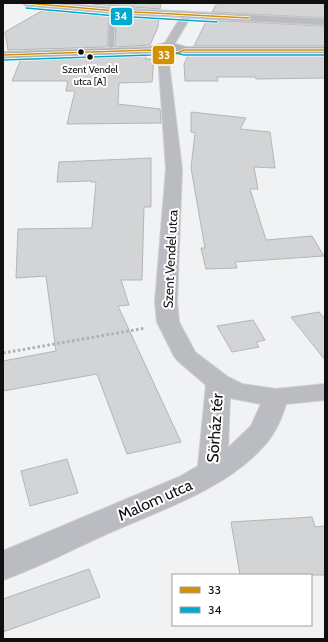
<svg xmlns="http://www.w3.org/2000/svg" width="328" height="642" font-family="Cabin,sans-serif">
	<rect width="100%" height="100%" fill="#f0f2f4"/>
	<g fill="#d2d4d5" stroke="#b4b5b6">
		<path d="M93,3H161L160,9L92,4Z"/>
		<path d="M217,3H325V18L212,12Z"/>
		<path d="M45,9L109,15L107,47L8,50L5,32Z"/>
		<path d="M116,16L159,17L158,27L150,45L115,47Z"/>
		<path d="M207,20L325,26V46H194Z"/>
		<path d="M189,54H325V78L256,79L255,77H217L218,81H185L184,64Z"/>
		<path d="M147,55L145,59H154L152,82L119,83L118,104L160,109L161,123L67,124L75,91H66L68,81H12L21,59Z"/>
		<path d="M191,112L246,118L240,129L270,132L275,168L254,167L258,189H250L266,240L312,236L324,256L235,262L237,268L206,269L201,248H205L191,168L195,133L191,132Z"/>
		<path d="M151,158V207H144L142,280H121L129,305L118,306L181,442L127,454L97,374L3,391V361L56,351L46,276L16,278L18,229L92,228L96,182H91V181L57,182L59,162Z"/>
		<path d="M319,312L325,319V360L291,317Z"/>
		<path d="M253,320L265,340L256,342L259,347L232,352L217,326Z"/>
		<path d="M67,459L78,493L30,506L21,471Z"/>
		<path d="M312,517L315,527L325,526V575H240L231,522Z"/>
		<path d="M89,569L100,597L3,632V599Z"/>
	</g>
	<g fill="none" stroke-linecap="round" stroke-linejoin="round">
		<g stroke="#cdcecf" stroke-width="2">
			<path id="service" d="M114,10L118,11L114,15V46L111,48L108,46L110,15Z"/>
		</g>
		<g stroke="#cdcecf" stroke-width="2">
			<g id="minor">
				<path d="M22,3H56L116,8L325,19V25L190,18L172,48L168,49L163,46L181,17L116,14L26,6Z"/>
				<path d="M163,52L168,55L182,169L177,302L179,322L195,352L228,377L242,384L276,389L325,384V400L286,404C281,421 273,437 261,449C224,489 161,510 111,532C75,548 40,567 3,580V551L179,477L198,466L206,385L178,361L174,356L157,322L155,302L166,169L158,55ZM230,398L261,404L251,426L228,448Z"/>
			</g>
		</g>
		<g stroke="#cdcecf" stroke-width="2">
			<path id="secondary" d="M172,43L186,47H325V53H184L168,49L151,53L3,58V52L149,47L164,43Z"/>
		</g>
		<path stroke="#afb1b4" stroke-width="3" stroke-dasharray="2.5 2.5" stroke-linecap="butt" d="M3,353L146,328"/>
		<use href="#service" fill="#babcc1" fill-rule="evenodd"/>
		<use href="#minor" fill="#babcc1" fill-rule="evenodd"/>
		<use href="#secondary" fill="#afb2b8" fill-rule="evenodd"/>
		<g stroke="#fff" stroke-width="3">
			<g id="bus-1">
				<path d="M26,3L116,11L249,18"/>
				<path d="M3,55L151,50C162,57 173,57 184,50H325"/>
			</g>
		</g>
		<g stroke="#fff" stroke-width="3">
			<g id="bus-2">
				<path d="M26,8L116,16L217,22"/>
				<path d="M3,60L151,55L168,51L184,55H325"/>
			</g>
		</g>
		<use href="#bus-1" stroke="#d49003" stroke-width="1.5"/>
		<use href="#bus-2" stroke="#00a9ce" stroke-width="1.5"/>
	</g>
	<g fill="#101011" stroke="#fff" stroke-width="1.5">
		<circle cx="81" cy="52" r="3.5"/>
		<circle cx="90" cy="57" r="3.5"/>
	</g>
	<g text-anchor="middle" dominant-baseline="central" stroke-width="4" stroke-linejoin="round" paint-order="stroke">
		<g font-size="10" fill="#101011" stroke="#fff">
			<text x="90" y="69">Szent Vendel<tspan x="90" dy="12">utca [A]</tspan></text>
		</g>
		<g font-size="13" fill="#101011" stroke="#fff">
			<text transform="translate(170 259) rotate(-87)">Szent Vendel utca</text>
		</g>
		<g font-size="16" fill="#101011" stroke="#fff">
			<text transform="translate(215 428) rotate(-86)">Sörház tér</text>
			<text transform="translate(155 500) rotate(-24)">Malom utca</text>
		</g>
	</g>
	<g stroke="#fff" stroke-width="1.5">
		<rect x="110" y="7" width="23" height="19" rx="4" fill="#00a9ce"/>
		<rect x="152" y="45" width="23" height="20" rx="4" fill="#d49003"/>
	</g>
	<g font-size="11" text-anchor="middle" font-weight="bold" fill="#fff">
		<text x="121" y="20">34</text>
		<text x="164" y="59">33</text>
	</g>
	<rect width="328" height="642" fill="none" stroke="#101011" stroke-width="8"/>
	<rect x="172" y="574" width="140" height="52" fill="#ffffff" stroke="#9f9fa0"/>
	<rect x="180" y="587" width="20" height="6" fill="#d49003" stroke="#9f9fa0"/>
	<text x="208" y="594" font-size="12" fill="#101011">33</text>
	<rect x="180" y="607" width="20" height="6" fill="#00a9ce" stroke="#9f9fa0"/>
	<text x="208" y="614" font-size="12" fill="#101011">34</text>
</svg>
